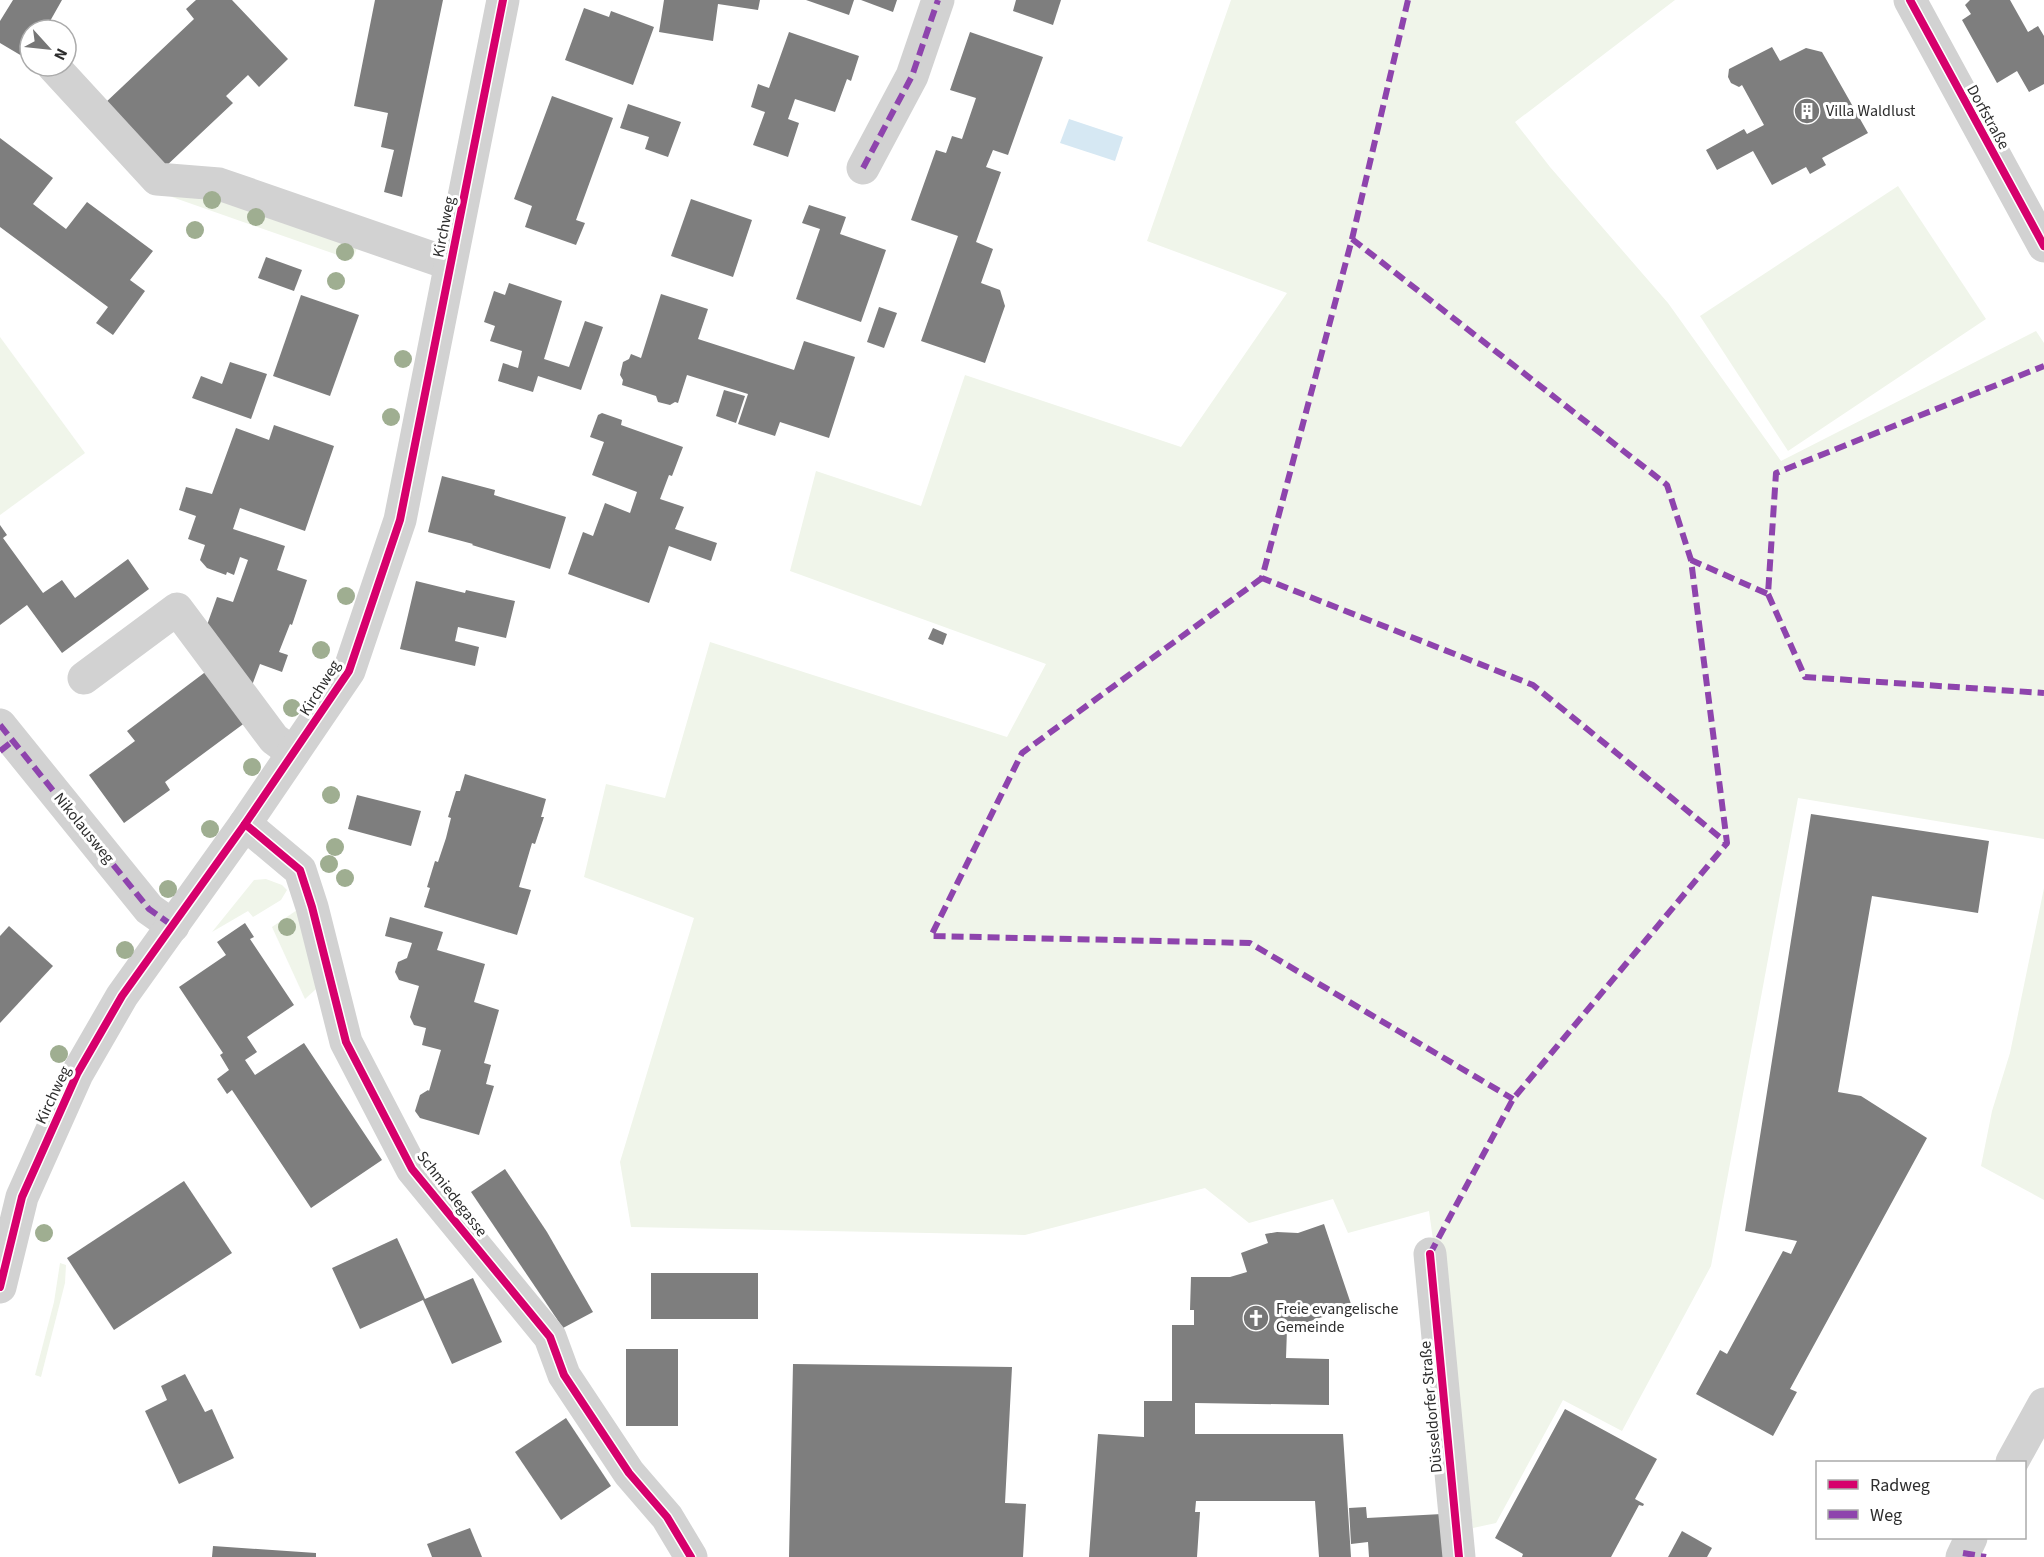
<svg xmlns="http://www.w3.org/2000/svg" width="2044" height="1557" font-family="'Source Sans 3',sans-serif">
	<rect width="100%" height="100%" fill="#fff"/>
	<g fill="#f0f5ea">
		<path d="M1231,0H1675L1515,122L1550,167L1668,303L1781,461L2036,331L2044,343V839L1798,798L1711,1266L1622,1431L1563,1400L1496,1523L1473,1528L1429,1211L1348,1233L1333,1199L1249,1223L1205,1188L1025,1235L631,1227L620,1162L694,918L584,877L606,784L665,798L710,642L1007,737L1046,664L790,571L816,471L921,506L965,375L1181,447L1287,293L1147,241Z"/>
		<path d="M152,186L207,194L358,246L352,260L172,197Z"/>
		<path d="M1898,186L1986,319L1788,451L1700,316Z"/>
		<path d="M0,337L85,453L0,515Z"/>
		<path d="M266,879L282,885L287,890L281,900L253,917L248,911L212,932L254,880Z"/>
		<path d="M2044,888V1200L1981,1166L1992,1111L2010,1053Z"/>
		<path d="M300,908L316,989L305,999L272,927Z"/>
		<path d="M60,1263L66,1265L65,1283L41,1377L35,1375L54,1302Z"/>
	</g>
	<path fill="#d6e8f3" d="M1069,119L1123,137L1115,161L1060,143Z"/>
	<g fill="#7e7e7e">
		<path d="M13,0H62L45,30H30V54L27,59L0,43V21Z"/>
		<path d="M196,0H232L288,59L259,87L248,75L226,96L233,103L164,168L104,104L194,19L186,9Z"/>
		<path d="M375,0H443L402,197L384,192L394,150L381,147L388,113L354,106Z"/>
		<path d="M664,0H760L758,10L718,4L713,41L659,32Z"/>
		<path d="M806,0H854L849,15Z"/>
		<path d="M861,0H897L893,12Z"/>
		<path d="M1016,0H1061L1053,25L1013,11Z"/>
		<path d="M1970,0H2010L2028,32L2038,26L2044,36V84L2029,92L2017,71L1997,83L1962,20L1971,14L1965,5Z"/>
		<path d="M584,8L609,17L611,11L654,27L633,85L565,60Z"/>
		<path d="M789,32L859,56L851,81L847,79L835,112L795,99L788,119L799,123L788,157L753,145L765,112L751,107L758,84L769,88Z"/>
		<path d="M970,32L1043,57L1008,155L993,150L986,167L1001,172L976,242L993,249L981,283L1000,290L1005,306L985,363L921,341L958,236L911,220L936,150L946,153L952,136L962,139L976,98L950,90Z"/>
		<path d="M1772,47L1780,61L1806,48L1822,52L1868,133L1822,158L1826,165L1810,174L1806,167L1772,185L1753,151L1717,170L1706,150L1744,129L1747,134L1764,125L1742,85L1739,87L1731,83L1728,77L1729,69Z"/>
		<path d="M552,96L613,118L576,220L585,223L576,245L525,227L532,206L514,199Z"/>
		<path d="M628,104L681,122L668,157L645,149L649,137L620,128Z"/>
		<path d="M0,138L53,178L33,204L66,229L87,202L153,251L130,280L145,291L113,335L96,323L108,307L0,227Z"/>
		<path d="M691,199L752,220L733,277L671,256Z"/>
		<path d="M809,205L846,217L840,234L886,250L861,322L796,299L820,229L802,223Z"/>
		<path d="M266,257L302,270L294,291L258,278Z"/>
		<path d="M509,283L562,301L544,359L569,367L585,321L603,327L581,390L538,376L533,392L498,381L503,363L518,368L522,351L490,341L495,326L484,322L494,291L505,295Z"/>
		<path d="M661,294L708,309L698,339L794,370L804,341L855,357L829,438L780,422L775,436L738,424L748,394L687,375L678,403L675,402L670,405L658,402L656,396L622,385L623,380L620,375L623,362L629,359L631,354L641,358Z"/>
		<path d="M301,295L359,315L330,396L273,376Z"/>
		<path d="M879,307L897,313L884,348L867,342Z"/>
		<path d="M230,362L267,374L251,419L192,398L201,376L222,384Z"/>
		<path d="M724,390L745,396L736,423L716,416Z"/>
		<path d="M602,413L622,420L621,425L683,447L672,476L669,475L660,499L684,507L675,529L717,543L711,561L669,546L649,603L568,574L583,532L593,536L605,503L630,513L637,492L592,475L604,442L590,437L598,415Z"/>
		<path d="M274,425L334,446L305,531L240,508L233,529L285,546L277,570L307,580L292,625L290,624L279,652L288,655L282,672L260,664L251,688L207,625L217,597L233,602L248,560L240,557L234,575L227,572L226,575L207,568L200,560L205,545L188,539L196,516L179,510L186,487L212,494L236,428L269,440Z"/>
		<path d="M442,476L495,490L494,495L566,517L550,569L472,545L473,544L428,532Z"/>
		<path d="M0,525L7,535L3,538L43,593L62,580L75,598L128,559L149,589L62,653L27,605L0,625Z"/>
		<path d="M416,581L465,593L466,590L515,601L506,638L458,627L455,641L479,647L475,666L400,649Z"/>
		<path d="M933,628L947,634L943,645L928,639Z"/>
		<path d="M208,670L246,722L165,782L170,790L124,823L89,775L135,741L127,731Z"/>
		<path d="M465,774L546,799L541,817H544L535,844L532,843L519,887L531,890L517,935L424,907L430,888L427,887L435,861L438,862L446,838L451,818L448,817L456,791H460Z"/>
		<path d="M357,795L421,811L411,846L348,829Z"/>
		<path d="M1811,814L1989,841L1978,913L1872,896L1838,1092L1861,1096L1927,1138L1790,1389L1797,1392L1773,1436L1696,1394L1720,1350L1727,1354L1783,1251L1791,1254L1797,1241L1745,1231Z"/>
		<path d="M390,917L443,932L437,950L485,964L474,1002L499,1010L484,1063L491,1065L486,1084L494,1086L479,1135L420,1118L415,1111L420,1095L428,1090L429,1091L441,1050L422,1045L426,1028L414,1025L410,1017L419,986L399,980L395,972L398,962L407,958L412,943L385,936Z"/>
		<path d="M245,923L254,937L250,939L294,1005L247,1037L257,1052L245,1060L255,1075L304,1043L382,1160L311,1208L232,1090L227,1094L217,1079L229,1070L220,1055L223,1053L179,987L226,955L217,942Z"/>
		<path d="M9,926L53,966L0,1023V936Z"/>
		<path d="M505,1169L547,1232L593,1312L563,1328L471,1192Z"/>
		<path d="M184,1181L232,1253L114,1330L67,1258Z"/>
		<path d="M1324,1224L1352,1307L1287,1329L1286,1358L1329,1359V1405L1195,1403V1434H1343L1351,1557H1319L1315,1501H1196L1195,1512H1200L1197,1557H1089L1098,1434L1144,1437V1401H1172V1325H1194V1310H1190L1191,1277H1230L1247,1272L1241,1253L1268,1243L1265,1234L1277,1232L1298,1233Z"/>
		<path d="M397,1238L425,1299L473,1278L502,1342L452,1364L423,1300L360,1329L332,1268Z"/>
		<rect x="651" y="1273" width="107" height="46"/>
		<rect x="626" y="1349" width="52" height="77"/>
		<path d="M793,1364L1012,1367L1005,1503L1026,1504L1023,1557H789Z"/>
		<path d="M185,1374L205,1412L212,1409L234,1458L179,1484L145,1411L167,1400L161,1386Z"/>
		<path d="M1565,1409L1657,1459L1635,1499L1644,1504L1643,1506L1639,1505L1611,1557H1522L1523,1554L1495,1538Z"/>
		<path d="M566,1418L611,1486L561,1520L515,1452Z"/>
		<path d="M1366,1507L1367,1518L1442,1514L1445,1557H1369L1368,1542L1351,1544L1349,1508Z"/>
		<path d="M470,1528L482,1557H432L427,1544Z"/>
		<path d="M1682,1531L1712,1548L1707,1557H1668Z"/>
		<path d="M213,1546L316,1553V1557H212Z"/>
	</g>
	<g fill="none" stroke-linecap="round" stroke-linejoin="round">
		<g stroke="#d2d2d2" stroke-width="33">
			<path d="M1910,0L2044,246"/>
			<path d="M53,66L157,179L219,184L450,264"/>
			<path d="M863,168L912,76L938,0"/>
			<path d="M84,678L177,609L274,739L293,753"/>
			<path d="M0,725L149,909L173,926"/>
			<path d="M245,824L300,870L312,907L346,1042L412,1169L550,1337L564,1375L629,1473L667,1517L691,1557"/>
			<path d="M1430,1254L1459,1557"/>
			<path d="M0,1287L22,1197L77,1074L122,996L245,824L349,671L400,520L503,0"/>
			<path d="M2012,1462L2044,1404"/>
			<path d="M1962,1557L1971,1538"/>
		</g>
		<g stroke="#8e44ad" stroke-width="6" stroke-dasharray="12 6" stroke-linecap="butt">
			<path d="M1408,0L1352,239L1262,578L1533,685L1727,843L1691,560L1768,594L1776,473L2044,366"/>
			<path d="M863,168L912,76L938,0"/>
			<path d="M1352,239L1667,485L1691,560"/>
			<path d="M1262,578L1022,753L931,936L1250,943L1513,1099"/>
			<path d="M1768,594L1805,677L2044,693"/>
			<path d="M0,725L149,909L173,926"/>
			<path d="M0,751L13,741"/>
			<path d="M1430,1254L1513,1099L1727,843"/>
			<path d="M1963,1553L1986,1557"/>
		</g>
		<g stroke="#fff" stroke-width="11">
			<g id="cycleway">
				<path d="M1910,0L2044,246"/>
				<path d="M245,824L300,870L312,907L346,1042L412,1169L550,1337L564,1375L629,1473L667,1517L691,1557"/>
				<path d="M1430,1254L1459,1557"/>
				<path d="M0,1287L22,1197L77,1074L122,996L245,824L349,671L400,520L503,0"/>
			</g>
		</g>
		<use href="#cycleway" stroke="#d6006c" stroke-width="8"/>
	</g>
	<g fill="#9fae91">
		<circle cx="212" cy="200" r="9"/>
		<circle cx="256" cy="217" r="9"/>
		<circle cx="195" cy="230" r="9"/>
		<circle cx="345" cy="252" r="9"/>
		<circle cx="336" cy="281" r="9"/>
		<circle cx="403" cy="359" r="9"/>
		<circle cx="391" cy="417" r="9"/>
		<circle cx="346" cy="596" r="9"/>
		<circle cx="321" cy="650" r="9"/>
		<circle cx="292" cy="708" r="9"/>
		<circle cx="252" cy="767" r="9"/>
		<circle cx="331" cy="795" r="9"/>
		<circle cx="210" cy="829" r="9"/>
		<circle cx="335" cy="847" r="9"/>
		<circle cx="329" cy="864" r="9"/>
		<circle cx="345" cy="878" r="9"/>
		<circle cx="168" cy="889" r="9"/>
		<circle cx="287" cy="927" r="9"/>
		<circle cx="125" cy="950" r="9"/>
		<circle cx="59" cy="1054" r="9"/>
		<circle cx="44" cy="1233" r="9"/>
	</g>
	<defs>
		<g id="building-disc" transform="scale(1.35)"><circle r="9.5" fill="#767676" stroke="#fff"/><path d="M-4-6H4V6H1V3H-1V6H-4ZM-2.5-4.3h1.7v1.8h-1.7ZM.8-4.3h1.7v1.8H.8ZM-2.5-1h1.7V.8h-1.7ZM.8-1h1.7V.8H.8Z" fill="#fff"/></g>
		<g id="church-disc" transform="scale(1.35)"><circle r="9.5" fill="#767676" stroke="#fff"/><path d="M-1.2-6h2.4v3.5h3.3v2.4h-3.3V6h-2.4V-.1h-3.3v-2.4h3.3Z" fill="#fff"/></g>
	</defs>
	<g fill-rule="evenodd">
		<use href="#building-disc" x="1807" y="111"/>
		<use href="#church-disc" x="1256" y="1318"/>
	</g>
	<g text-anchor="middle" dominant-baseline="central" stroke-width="6" stroke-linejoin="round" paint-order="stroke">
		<g font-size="16" fill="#2d2d2d" stroke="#fff" text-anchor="start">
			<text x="1826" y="111">Villa Waldlust</text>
			<text x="1276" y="1309">Freie evangelische<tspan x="1276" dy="18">Gemeinde</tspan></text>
		</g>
		<g font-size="16" fill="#2d2d2d" stroke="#fff">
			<text transform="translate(1988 117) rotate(61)">Dorfstraße</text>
			<text transform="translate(444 227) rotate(-79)">Kirchweg</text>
			<text transform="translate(320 688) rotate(-58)">Kirchweg</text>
			<text transform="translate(84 828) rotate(51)">Nikolausweg</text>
			<text transform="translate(53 1095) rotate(-65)">Kirchweg</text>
			<text transform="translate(452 1194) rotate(52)">Schmiedegasse</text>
			<text transform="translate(1431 1407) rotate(-95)">Düsseldorfer Straße</text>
		</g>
	</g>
	<rect x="1816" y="1461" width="210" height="78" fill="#ffffff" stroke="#ababab" stroke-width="1.5"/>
	<rect x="1828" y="1480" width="30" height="9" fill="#d6006c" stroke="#ababab" stroke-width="1.5"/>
	<text x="1870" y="1491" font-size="18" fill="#2d2d2d">Radweg</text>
	<rect x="1828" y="1510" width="30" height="9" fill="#8e44ad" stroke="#ababab" stroke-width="1.5"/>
	<text x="1870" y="1521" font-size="18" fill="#2d2d2d">Weg</text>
	<g transform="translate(48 48) rotate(117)"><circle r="28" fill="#ffffff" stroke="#ababab" stroke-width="1.5"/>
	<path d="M0-4.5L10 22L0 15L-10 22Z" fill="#767676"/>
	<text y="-9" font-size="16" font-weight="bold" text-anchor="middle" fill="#2d2d2d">N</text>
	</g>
</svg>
